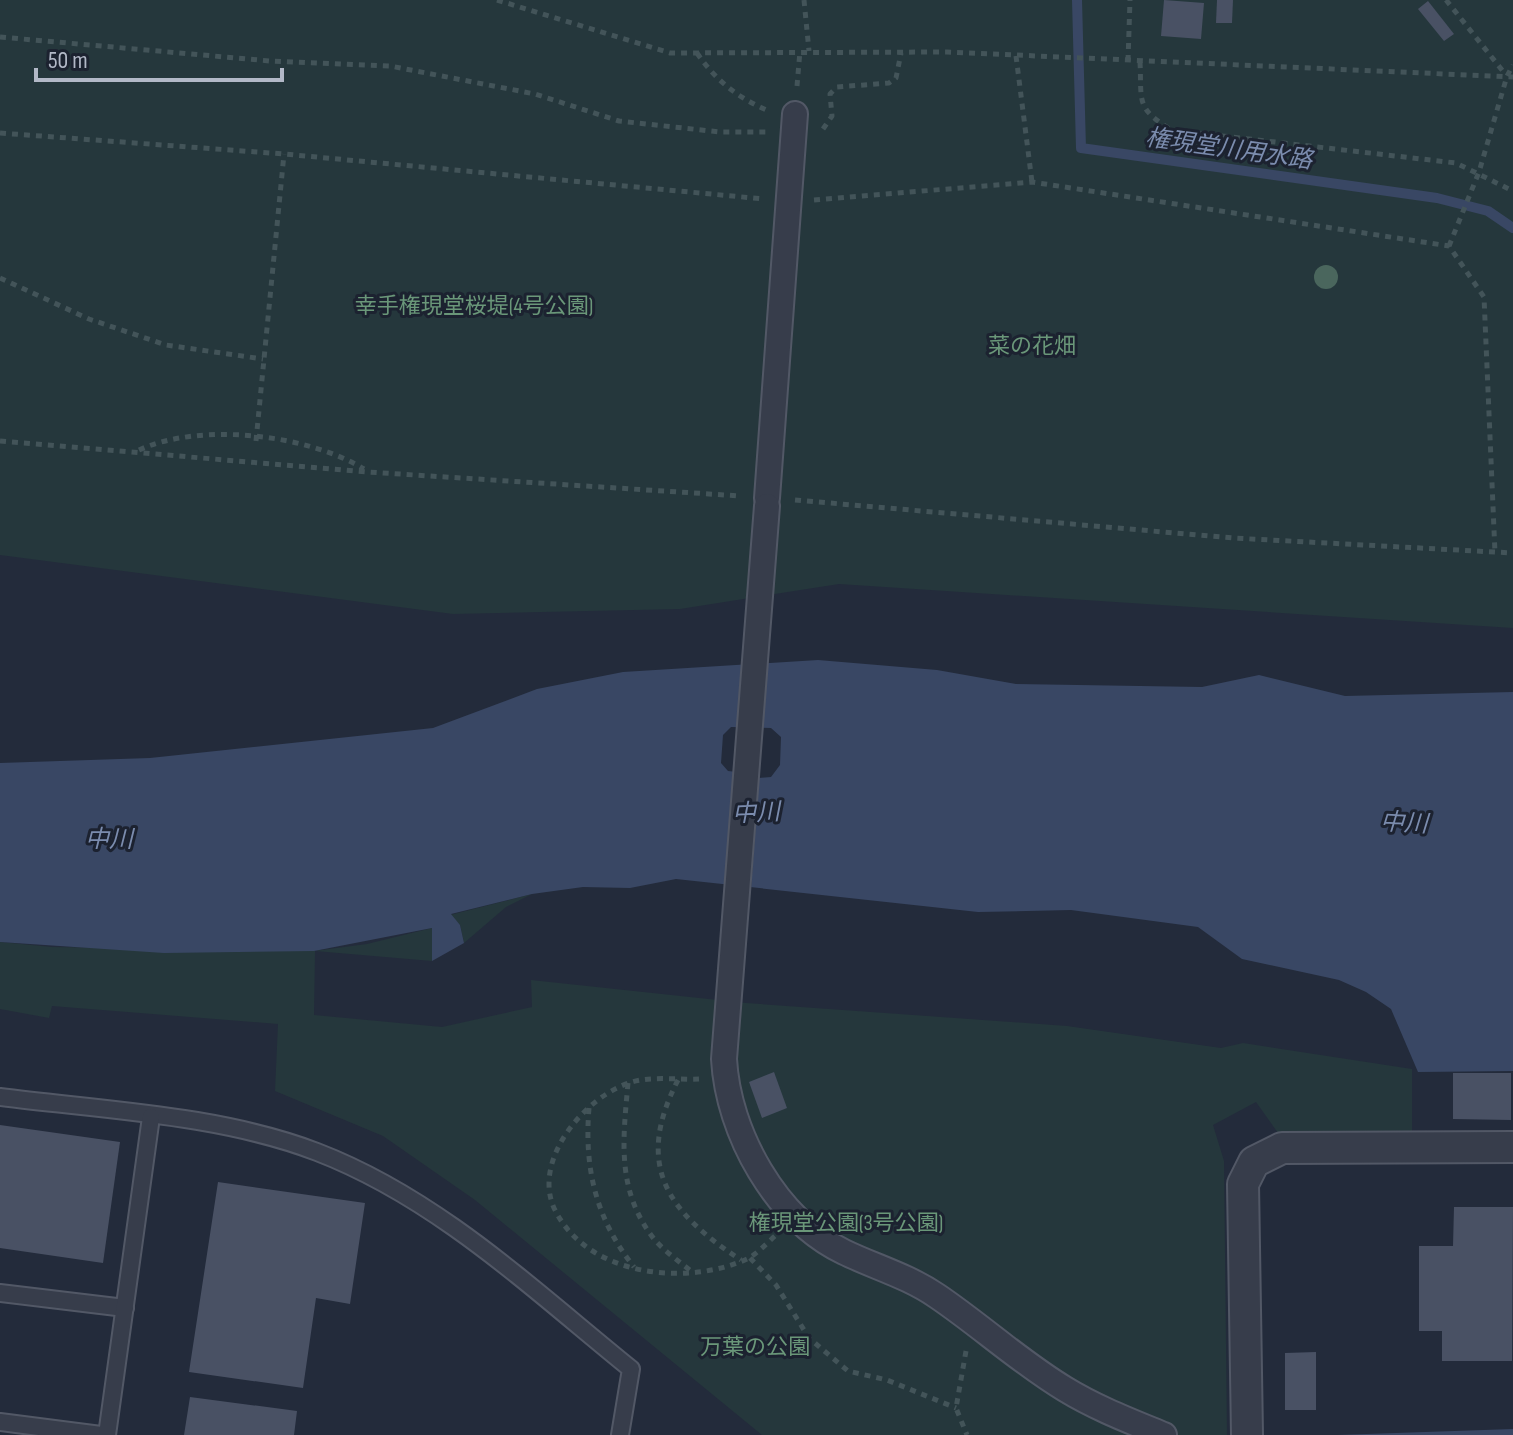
<svg xmlns="http://www.w3.org/2000/svg" width="1513" height="1435" font-family="'Sofia Sans Condensed','Noto Sans JP',sans-serif">
	<rect width="100%" height="100%" fill="#232b3b"/>
	<g fill="#25373c">
		<path d="M0,0H1513V628L839,584L680,609L453,614L0,555Z"/>
		<path d="M532,894L506,907L464,943L460,925L450,915Z"/>
		<path d="M432,928V961L315,951L314,1015L442,1027L532,1007L531,980L746,1003L1067,1026L1221,1048L1243,1043L1412,1069V1132L1278,1133L1256,1102L1213,1125L1224,1161L1227,1435H762L475,1200L383,1136L275,1091L278,1024L52,1006L49,1018L0,1009V942L52,947L314,951L367,944Z"/>
	</g>
	<g fill="#394764">
		<path d="M818,660L937,670L1016,684L1202,687L1259,675L1345,696L1513,692V1071L1418,1072L1391,1009L1366,992L1339,980L1242,959L1198,927L1071,910L978,912L676,879L630,888L583,887L532,894L451,914L460,925L464,943L432,961V928L314,951L164,953L0,942V763L150,758L433,728L537,689L623,672Z"/>
		<path d="M1513,1429V1435H1337Z"/>
	</g>
	<path fill="#232b3b" d="M731,727L771,728L781,737L780,765L771,777L759,778L751,889L728,887L737,772L728,771L721,763L723,735Z"/>
	<g fill="none" stroke-linecap="round" stroke-linejoin="round">
		<path stroke="#394764" stroke-width="10" d="M1077,0L1081,148L1437,198L1488,211L1513,228"/>
	</g>
	<g fill="#495164">
		<path d="M1164,0L1204,3L1201,39L1161,36Z"/>
		<path d="M1217,0H1233L1232,23H1216Z"/>
		<path d="M1428,1L1454,34L1444,41L1418,9Z"/>
		<path d="M774,1072L787,1108L762,1118L749,1082Z"/>
		<path d="M1453,1073H1511V1120L1453,1119Z"/>
		<path d="M0,1125L120,1142L103,1263L0,1248Z"/>
		<path d="M218,1182L365,1203L350,1304L316,1298L303,1388L189,1372Z"/>
		<path d="M1454,1207H1513L1512,1361H1442V1331H1419V1246H1453Z"/>
		<path d="M1316,1352V1410H1285V1353Z"/>
		<path d="M190,1397L297,1411L294,1435H184Z"/>
	</g>
	<g fill="none" stroke-linecap="round" stroke-linejoin="round">
		<g stroke="#525866" stroke-width="20">
			<g id="service">
				<path d="M0,1097C102,1110 221,1115 317,1152C437,1198 532,1289 631,1369L620,1435"/>
				<path d="M0,1293L125,1308"/>
				<path d="M0,1422L101,1435"/>
				<path d="M107,1435L151,1117"/>
			</g>
		</g>
		<g stroke="#525866" stroke-width="28">
			<g id="pedestrian">
				<path d="M767,498L795,114"/>
				<path d="M767,506L724,1059C728,1133 776,1219 844,1252C875,1267 908,1276 937,1296C980,1325 1020,1362 1065,1389C1096,1408 1130,1421 1164,1435"/>
			</g>
		</g>
		<g stroke="#525866" stroke-width="34">
			<path id="minor" d="M1247,1435L1243,1184L1254,1162L1282,1148L1513,1147"/>
		</g>
		<g stroke="#435459" stroke-width="5" stroke-dasharray="6 6" stroke-linecap="butt">
			<path d="M497,0L670,53L947,52L1513,77"/>
			<path d="M804,0L809,51"/>
			<path d="M1446,0L1506,75"/>
			<path d="M0,37L270,61L390,66L535,94L619,121L720,132H766"/>
			<path d="M697,53C716,81 738,98 769,111"/>
			<path d="M1016,56L1032,182"/>
			<path d="M1128,61L1130,0"/>
			<path d="M1140,62C1142,102 1135,107 1171,130L1456,163L1513,191"/>
			<path d="M797,86L800,51"/>
			<path d="M823,129L832,116L830,94L837,87L889,83L896,78L901,53"/>
			<path d="M0,133L284,154L764,199"/>
			<path d="M814,200L1032,182L1449,246L1484,297L1495,553"/>
			<path d="M1449,246L1479,172L1507,76L1513,65"/>
			<path d="M0,278L89,319L166,345L263,359"/>
			<path d="M0,441L368,472L741,496"/>
			<path d="M256,441L284,154"/>
			<path d="M139,450C200,422 307,434 364,469"/>
			<path d="M795,500L1233,538L1513,553"/>
			<path d="M699,1079C678,1080 652,1076 632,1082C587,1095 532,1158 554,1208C586,1276 685,1287 747,1259C757,1254 766,1244 775,1236"/>
			<path d="M678,1080C634,1165 667,1212 741,1260"/>
			<path d="M628,1083C623,1140 616,1190 654,1239C664,1251 680,1262 692,1272"/>
			<path d="M589,1108C584,1169 596,1219 634,1267"/>
			<path d="M750,1258L776,1285L809,1338L848,1371L887,1380L956,1408"/>
			<path d="M966,1351L956,1408L967,1435"/>
		</g>
		<use href="#service" stroke="#373d4b" stroke-width="16"/>
		<use href="#pedestrian" stroke="#373d4b" stroke-width="24"/>
		<use href="#minor" stroke="#373d4b" stroke-width="30"/>
	</g>
	<circle fill="#4a665d" cx="1326" cy="277" r="12"/>
	<g text-anchor="middle" dominant-baseline="central" stroke-width="6" stroke-linejoin="round" paint-order="stroke">
		<g font-size="22" fill="#6a9779" stroke="#1c2230">
			<text x="474" y="306">幸手権現堂桜堤(4号公園)</text>
			<text x="1032" y="346">菜の花畑</text>
			<text x="846" y="1223">権現堂公園(3号公園)</text>
			<text x="755" y="1347">万葉の公園</text>
		</g>
		<g font-size="24" font-style="italic" fill="#7b8cae" stroke="#1c2230">
			<text transform="translate(1229 149) rotate(8)">権現堂川用水路</text>
			<text transform="translate(756 813) rotate(-3)">中川</text>
			<text transform="translate(1404 823) rotate(3)">中川</text>
			<text x="109" y="839">中川</text>
		</g>
	</g>
	<path d="M36 68v12h246v-12" fill="none" stroke="#b2b8c7" stroke-width="4"/>
	<text x="48" y="68" font-size="24" fill="#b2b8c7" stroke="#1c2230" stroke-width="6" paint-order="stroke">50 m</text>
</svg>
